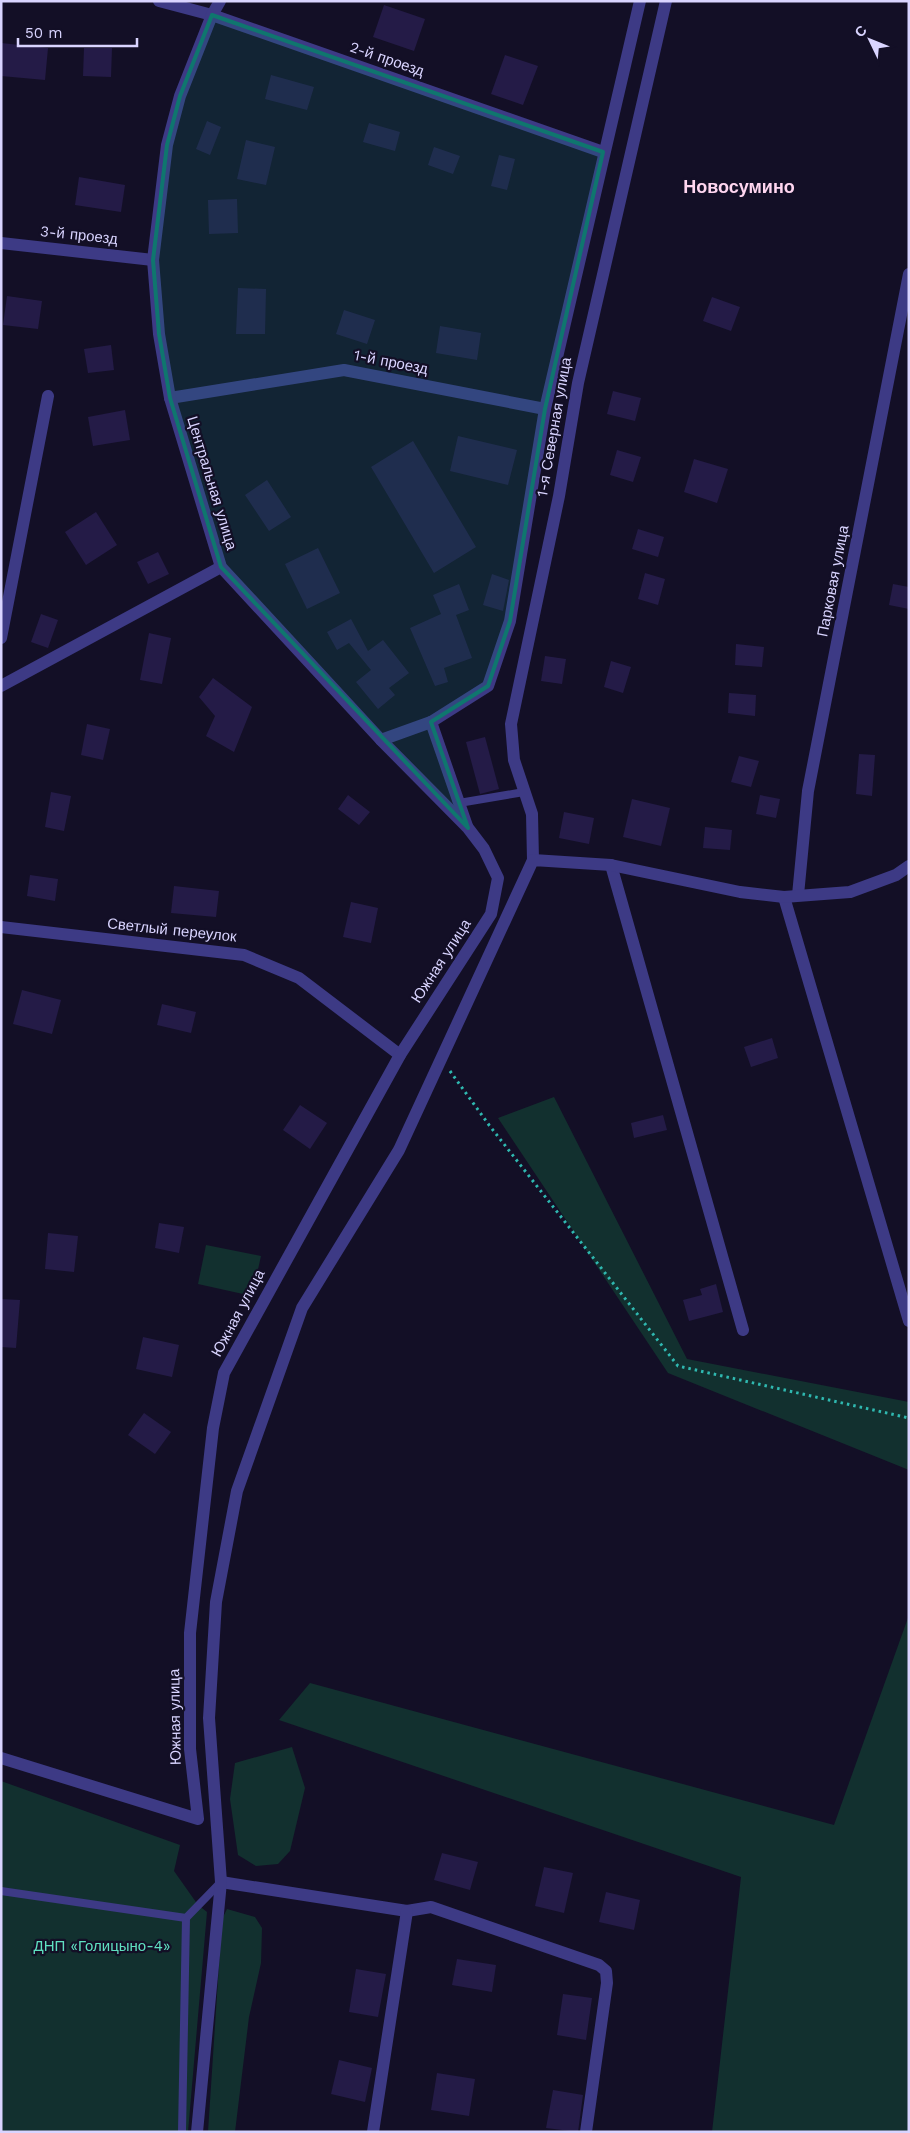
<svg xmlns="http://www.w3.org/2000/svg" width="910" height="2133" font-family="'Work Sans',sans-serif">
	<rect width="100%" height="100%" fill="#130f26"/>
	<g fill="#12302f">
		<path d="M554,1097L687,1359L909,1402V1470L668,1373L498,1118Z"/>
		<path d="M206,1245L261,1256L252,1296L198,1284Z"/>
		<path d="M909,1615V2132H712L741,1877L279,1720L310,1683L834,1825Z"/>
		<path d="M292,1747L305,1788L290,1851L278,1864L256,1866L238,1855L230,1799L235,1763Z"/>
		<path d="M1,1781L180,1845L174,1871L198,1905L207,1912L188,2132H1Z"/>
		<path d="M227,1909L255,1917L262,1928L261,1963L249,2017L235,2132H208L222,1919Z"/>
	</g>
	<g fill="#241b47">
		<path d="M384,5L425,19L414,51L373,37Z"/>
		<path d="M1,43L48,48L45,80L1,76Z"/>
		<path d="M84,48H112L111,77L83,76Z"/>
		<path d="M505,55L538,66L523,105L491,94Z"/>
		<path d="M271,75L314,87L307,110L265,99Z"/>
		<path d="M207,121L221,127L210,155L196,149Z"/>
		<path d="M369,123L400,132L395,151L363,142Z"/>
		<path d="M246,140L275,147L266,185L237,179Z"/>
		<path d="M434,147L460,156L453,174L428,165Z"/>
		<path d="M499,155L515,159L507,190L491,186Z"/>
		<path d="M79,177L125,185L121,212L75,205Z"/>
		<path d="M237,199L238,233L209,234L208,200Z"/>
		<path d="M238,288L266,289L265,334H236Z"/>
		<path d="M7,296L42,301L38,329L3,325Z"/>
		<path d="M712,297L740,307L731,331L703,321Z"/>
		<path d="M344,310L375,320L367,344L336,334Z"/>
		<path d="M440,326L481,333L477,360L436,353Z"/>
		<path d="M111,345L114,370L88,373L84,349Z"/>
		<path d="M613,391L641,398L635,421L607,414Z"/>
		<path d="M125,410L130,440L93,446L88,417Z"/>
		<path d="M458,436L517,450L508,485L450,471Z"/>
		<path d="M413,441L476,547L434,573L371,467Z"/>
		<path d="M617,450L641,457L633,482L610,475Z"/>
		<path d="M694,459L728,469L717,503L684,492Z"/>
		<path d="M267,480L291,517L269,531L245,495Z"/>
		<path d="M96,512L117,545L86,565L65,532Z"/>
		<path d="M638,529L664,537L658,557L632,549Z"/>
		<path d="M318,548L340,593L307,609L285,564Z"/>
		<path d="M158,552L169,574L148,584L137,562Z"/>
		<path d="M645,573L665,579L658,605L638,599Z"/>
		<path d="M492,574L509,580L503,611L483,605Z"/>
		<path d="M459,584L469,610L456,615L472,658L444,668L448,682L435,686L410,628L441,614L433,595Z"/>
		<path d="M893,584L909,587V609L889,605Z"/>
		<path d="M41,614L58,620L48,648L31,642Z"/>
		<path d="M351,619L368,651L383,640L409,673L389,688L395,695L378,709L356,682L371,670L349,643L337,650L327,632Z"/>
		<path d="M149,633L171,638L162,684L140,680Z"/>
		<path d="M736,644L764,647L762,667L735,665Z"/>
		<path d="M545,656L566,659L562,684L541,681Z"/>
		<path d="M611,661L631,667L623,693L604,687Z"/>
		<path d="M213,678L252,707L234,752L206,736L215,716L199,697Z"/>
		<path d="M729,693L756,695L755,716L728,713Z"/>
		<path d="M87,724L110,729L103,760L81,755Z"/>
		<path d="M485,737L499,789L480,794L466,742Z"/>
		<path d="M859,754L875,755L872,796L856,794Z"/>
		<path d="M739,756L759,761L751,787L731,782Z"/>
		<path d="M51,792L71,796L64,831L45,827Z"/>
		<path d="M348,795L370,812L359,825L338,809Z"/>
		<path d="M760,795L780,799L776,818L756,814Z"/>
		<path d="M632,799L670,808L661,846L623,837Z"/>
		<path d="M564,812L594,818L589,844L559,838Z"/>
		<path d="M705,827L732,830L730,850L703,848Z"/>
		<path d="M30,875L58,879L55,901L27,896Z"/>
		<path d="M174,886L219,891L216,917L171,913Z"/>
		<path d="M351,902L378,908L371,943L343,937Z"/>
		<path d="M22,990L61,1000L52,1034L13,1024Z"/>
		<path d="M162,1004L196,1012L191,1033L157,1025Z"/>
		<path d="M772,1038L778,1058L751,1067L744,1047Z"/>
		<path d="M300,1105L327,1123L310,1149L283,1130Z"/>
		<path d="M663,1115L667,1130L634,1138L631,1123Z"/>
		<path d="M159,1223L184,1227L179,1253L155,1248Z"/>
		<path d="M48,1233L78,1236L74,1272L45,1269Z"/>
		<path d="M716,1284L723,1312L689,1321L683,1300L702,1295L700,1289Z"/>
		<path d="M1,1299L20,1300L16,1348L1,1347Z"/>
		<path d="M143,1337L179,1345L172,1377L136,1369Z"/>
		<path d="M144,1413L171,1432L155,1454L128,1435Z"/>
		<path d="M442,1853L478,1862L470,1890L434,1880Z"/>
		<path d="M544,1867L573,1873L564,1913L535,1906Z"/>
		<path d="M606,1892L640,1900L634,1930L599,1922Z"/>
		<path d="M457,1959L496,1965L492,1992L452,1985Z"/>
		<path d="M356,1969L386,1974L378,2017L349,2012Z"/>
		<path d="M563,1994L592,1998L586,2040L557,2035Z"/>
		<path d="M339,2060L372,2068L365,2102L331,2094Z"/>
		<path d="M437,2073L475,2079L469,2116L431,2110Z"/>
		<path d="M553,2090L583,2095L578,2132L546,2128Z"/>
	</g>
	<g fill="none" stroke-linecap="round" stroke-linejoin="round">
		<path stroke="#2fb8b0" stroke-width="3" stroke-dasharray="2.5 4" stroke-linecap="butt" d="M450,1071L489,1125L678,1366L909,1418"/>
		<g stroke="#3d3a85" stroke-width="8">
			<path d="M459,803L524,792"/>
			<path d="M1,1891L186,1918"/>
			<path d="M182,2132L186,1918L221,1882"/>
		</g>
		<g stroke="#3d3a85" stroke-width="12">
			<path d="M159,1L212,15L603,152"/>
			<path d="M1,243L153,260"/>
			<path d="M170,398L344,370L545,409"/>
			<path d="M1,638L48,396"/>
			<path d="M1,686L221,567"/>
			<path d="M431,722L467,826"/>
			<path d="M381,740L431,722L488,686L510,621L545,409L640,1"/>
			<path d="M533,860L532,814L514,760L511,724L559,496L578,383L666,1"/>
			<path d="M611,865L743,1330"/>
			<path d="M798,895L808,791L909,274"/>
			<path d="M784,897L909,1321"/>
			<path d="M1,927L244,955L299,978L400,1055"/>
			<path d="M1,1758L198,1819L190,1749V1633L213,1428L224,1373L400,1055L491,914L498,878L484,849L468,828L381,740L221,567L170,398L159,334L153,260L167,145L180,96L212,15L220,1"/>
			<path d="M221,1882L407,1911L431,1907L599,1965L606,1971L607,1983L586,2132"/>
			<path d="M197,2132L221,1882L209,1718L216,1602L237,1491L302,1308L399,1150L533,860L611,865L740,892L784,897L850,892L896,875L909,866"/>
			<path d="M373,2132L407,1911"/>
		</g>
	</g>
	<path fill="#0f766e" fill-opacity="0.2" stroke="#0f766e" stroke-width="4" stroke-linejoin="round" d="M212,15L603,152L545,409L510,621L488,686L431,722L468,828L221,567L170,398L159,334L153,260L167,145L180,96Z"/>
	<g text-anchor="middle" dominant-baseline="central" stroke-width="4.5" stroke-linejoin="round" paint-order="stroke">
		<g font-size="15" fill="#d9d4ff" stroke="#130f26">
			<text transform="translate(387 59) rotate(19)">2-й проезд</text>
			<text transform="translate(79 235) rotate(6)">3-й проезд</text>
			<text transform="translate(391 362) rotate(11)">1-й проезд</text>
			<text transform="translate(554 427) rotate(-80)">1-я Северная улица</text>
			<text transform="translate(212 483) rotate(73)">Центральная улица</text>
			<text transform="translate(833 581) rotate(-79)">Парковая улица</text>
			<text transform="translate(172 930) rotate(6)">Светлый переулок</text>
			<text transform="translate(441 961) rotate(-57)">Южная улица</text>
			<text transform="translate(238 1313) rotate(-62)">Южная улица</text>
			<text transform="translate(175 1717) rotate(-91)">Южная улица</text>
		</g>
		<g font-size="15" fill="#5fe0c0" stroke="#130f26">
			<text x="102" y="1946">ДНП «Голицыно-4»</text>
		</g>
		<g font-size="18" font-weight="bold" fill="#ffd6f0" stroke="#130f26">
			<text x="739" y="186">Новосумино</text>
		</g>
	</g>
	<rect width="910" height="2133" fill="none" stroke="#d9d4ff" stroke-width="5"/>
	<g transform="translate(870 40) rotate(313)" stroke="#130f26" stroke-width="4" paint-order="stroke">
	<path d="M0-4L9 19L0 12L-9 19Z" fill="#d9d4ff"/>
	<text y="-8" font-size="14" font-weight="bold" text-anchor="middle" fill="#d9d4ff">С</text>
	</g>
	<path d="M18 38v8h119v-8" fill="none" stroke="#d9d4ff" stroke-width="2.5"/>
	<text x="25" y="38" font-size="15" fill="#d9d4ff" stroke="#130f26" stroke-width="4" paint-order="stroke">50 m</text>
</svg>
